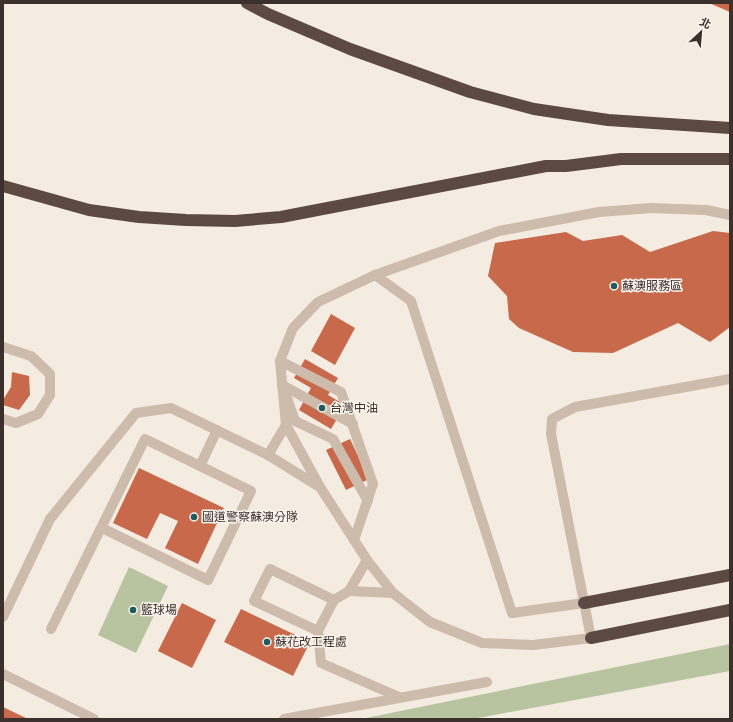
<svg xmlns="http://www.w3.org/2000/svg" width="733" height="722" font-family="'Space Grotesk','Noto Sans TC',sans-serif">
	<rect width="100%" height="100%" fill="#f4ebe1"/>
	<g fill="#b8c4a0">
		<path d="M129,567L168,586L136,653L98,635Z"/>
		<path d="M730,644V671L473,719H361Z"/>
	</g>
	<g fill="#c8694b">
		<path d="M709,3H730V12Z"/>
		<path d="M713,231L730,233V327L710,342L678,323L613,353L573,352L519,328L509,319L507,296L488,276L495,243L566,232L583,241L622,235L650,252Z"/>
		<path d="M331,314L355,328L335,365L311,351Z"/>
		<path d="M305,359L338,378L328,395L345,405L331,429L299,410L311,388L294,378Z"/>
		<path d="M12,372L29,376L30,395L19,410L3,405V400L11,387Z"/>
		<path d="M350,439L369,479L346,490L326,450Z"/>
		<path d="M139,468L224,508L198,564L165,548L178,521L160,513L147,539L113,523Z"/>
		<path d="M182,603L216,620L192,668L158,651Z"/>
		<path d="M241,609L310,642L293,676L224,642Z"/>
		<path d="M3,707L28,719H3Z"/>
	</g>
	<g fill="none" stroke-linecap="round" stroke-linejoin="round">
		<g stroke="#cdbbac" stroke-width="10">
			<path d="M730,215L706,210L651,208L599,212L499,231L375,275L318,302L293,328L280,361L286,425L320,487L367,560L393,593L430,622L482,643L533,645L591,638L551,434L552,419L575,407L730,379"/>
			<path d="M375,275L411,301L512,613L584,603"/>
			<path d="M3,347L31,356L50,374V395L38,414L16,423L3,419"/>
			<path d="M280,361L341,392L373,484L354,540"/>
			<path d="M282,385L353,424"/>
			<path d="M287,398L295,421L333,439L368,501"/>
			<path d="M268,455L286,425"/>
			<path d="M200,466L217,430"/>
			<path d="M367,560L349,591L334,600L318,631L321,663L399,697"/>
			<path d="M349,591L393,593"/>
			<path d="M3,617L50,519L136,413L171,408L268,455L318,486"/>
			<path d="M51,629L145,439L251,491L208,580L102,528"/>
			<path d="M318,631L254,601L270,569L334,600"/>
			<path d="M3,674L94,719"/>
			<path d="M284,719L487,682"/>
		</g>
		<g stroke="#5c4a42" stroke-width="12">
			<path d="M247,3L268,14L350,49L470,92L534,109L608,120L730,128"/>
			<path d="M3,186L89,210L139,217L186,220L235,221L281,217L546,166H566L621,159H730"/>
			<path d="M584,603L730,575"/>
			<path d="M591,638L730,610"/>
		</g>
	</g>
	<g fill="#1f5a5e" stroke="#fbf5ee" stroke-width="1.5">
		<circle cx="614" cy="286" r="4"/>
		<circle cx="322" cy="408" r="4"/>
		<circle cx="194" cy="517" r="4"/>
		<circle cx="133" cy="610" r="4"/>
		<circle cx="267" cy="642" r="4"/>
	</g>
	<g text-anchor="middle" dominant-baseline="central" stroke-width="3" stroke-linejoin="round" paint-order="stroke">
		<g font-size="12" fill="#3b302b" stroke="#fbf5ee" text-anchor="start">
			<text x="622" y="286">蘇澳服務區</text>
			<text x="330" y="408">台灣中油</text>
			<text x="202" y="517">國道警察蘇澳分隊</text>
			<text x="141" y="610">籃球場</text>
			<text x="275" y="642">蘇花改工程處</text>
		</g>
	</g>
	<rect width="733" height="722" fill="none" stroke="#3b302b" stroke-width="8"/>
	<g transform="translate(701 32) rotate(26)" stroke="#fbf5ee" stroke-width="3" paint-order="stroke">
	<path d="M0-3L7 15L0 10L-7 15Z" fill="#3b302b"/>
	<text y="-6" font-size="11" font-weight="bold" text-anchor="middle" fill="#3b302b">北</text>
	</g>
</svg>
